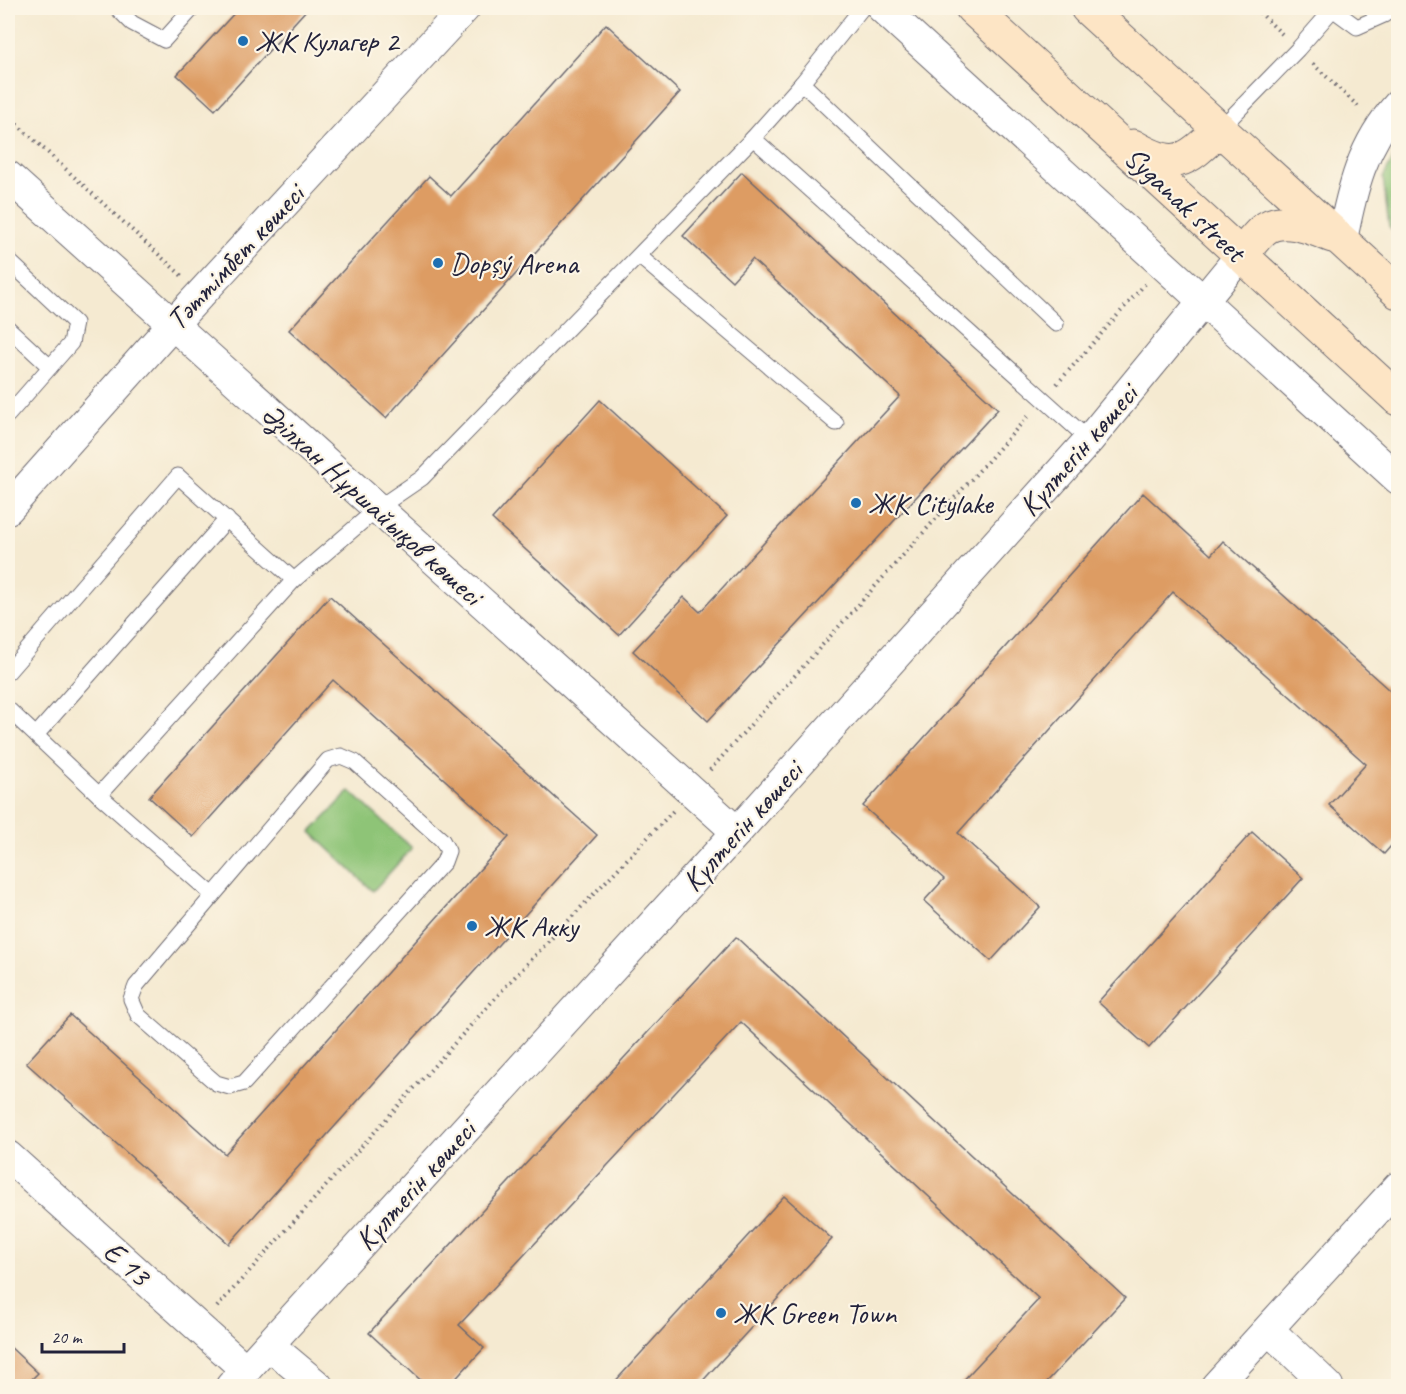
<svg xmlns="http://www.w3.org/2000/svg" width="1406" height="1394" font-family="Caveat,sans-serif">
	<rect width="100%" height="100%" fill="#fcf5e5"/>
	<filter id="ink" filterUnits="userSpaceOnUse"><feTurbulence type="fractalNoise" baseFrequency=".0167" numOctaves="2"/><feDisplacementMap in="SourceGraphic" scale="12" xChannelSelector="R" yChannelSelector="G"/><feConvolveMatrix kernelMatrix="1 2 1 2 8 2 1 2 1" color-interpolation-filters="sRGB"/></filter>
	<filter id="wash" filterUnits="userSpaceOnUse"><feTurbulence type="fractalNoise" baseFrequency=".008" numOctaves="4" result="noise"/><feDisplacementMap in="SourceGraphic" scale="24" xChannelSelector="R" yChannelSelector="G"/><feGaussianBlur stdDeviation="1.35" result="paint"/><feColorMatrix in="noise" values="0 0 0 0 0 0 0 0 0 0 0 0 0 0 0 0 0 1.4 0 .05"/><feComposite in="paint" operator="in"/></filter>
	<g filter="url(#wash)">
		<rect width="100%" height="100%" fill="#f5ead1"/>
		<g fill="#8ec477" stroke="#587359" stroke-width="1.5">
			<path d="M1398,149V236L1389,227L1383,178Z"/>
			<path d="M350,791L412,848L373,891L311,832Z"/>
		</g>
		<g id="blocks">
			<g fill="#dd9c64">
				<path d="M239,8H308L215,110L177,75Z"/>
				<path d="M606,24L680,92L386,418L289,330L429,176L451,196Z"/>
				<path d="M742,172L998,409L708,721L633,651L684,597L700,612L900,396L752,259L732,281L683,236Z"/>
				<path d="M600,400L727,516L619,635L492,519Z"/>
				<path d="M1143,493L1211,555L1223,541L1398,698V838L1384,854L1329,805L1366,764L1173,592L958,833L1040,907L991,961L924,901L944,879L863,806Z"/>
				<path d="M330,596L597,835L229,1244L26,1063L70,1015L225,1154L509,837L333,680L193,837L149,797Z"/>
				<path d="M1252,832L1303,878L1149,1048L1098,1002Z"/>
				<path d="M736,937L1125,1298L1043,1386H958L1039,1299L741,1022L459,1325L484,1348L449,1386H427L369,1333Z"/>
				<path d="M784,1196L832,1239L698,1386H611Z"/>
				<path d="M8,1345L38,1373L32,1379L41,1386H8Z"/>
			</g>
		</g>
	</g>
	<g filter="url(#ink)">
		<use href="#blocks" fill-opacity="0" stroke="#6c6870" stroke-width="1.5"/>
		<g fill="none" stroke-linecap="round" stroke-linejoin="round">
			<g stroke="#6c6870" stroke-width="17">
				<g id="lane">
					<path d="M117,8L132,23L164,40L193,8"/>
					<path d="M1331,8L1357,27L1384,15L1391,8"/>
					<path d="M802,83L1056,324"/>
					<path d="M1220,129L1298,49L1333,9"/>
					<path d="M753,138L1089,440"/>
					<path d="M639,256L836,423"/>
					<path d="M8,260L75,323L71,343L50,367"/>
					<path d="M8,328L50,367L8,415"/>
					<path d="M8,672L178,476L294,580"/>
					<path d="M8,709L99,795L213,895"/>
					<path d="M36,735L227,519"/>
					<path d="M341,756L355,762L442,840L448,851L444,862L244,1083L230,1087L216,1083L138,1015L131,999L136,986L328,760Z"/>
					<path d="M99,795L294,580L378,508L422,478L753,138L802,83L862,8"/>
				</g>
			</g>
			<g stroke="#6c6870" stroke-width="32">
				<g id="street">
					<path d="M882,8L1398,479"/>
					<path d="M8,176L737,832"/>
					<path d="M1342,240C1352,189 1362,145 1398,105"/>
					<path d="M8,509L172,325L465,8"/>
					<path d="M8,1156L246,1370"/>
					<path d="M1269,1330L1328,1386"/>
					<path d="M269,1345L318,1386"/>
					<path d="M231,1386L737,832L1089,440L1241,255"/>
					<path d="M1216,1386L1398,1187"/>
				</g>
			</g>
			<g stroke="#6c6870" stroke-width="35">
				<g id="secondary">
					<path d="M972,8L1398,399"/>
					<path d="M1087,8L1398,292"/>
					<path d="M1133,146C1177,172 1186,161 1220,129"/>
					<path d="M1241,255C1248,247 1255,237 1263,230C1281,214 1314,228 1332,236"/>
				</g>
			</g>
			<g stroke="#6c6870" stroke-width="4" stroke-dasharray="1.5 4.5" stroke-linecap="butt">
				<path d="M1255,8L1284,36"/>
				<path d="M1313,64L1360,108"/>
				<path d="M8,116L182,276"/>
				<path d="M1057,384L1145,284"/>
				<path d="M710,770L1030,414"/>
				<path d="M217,1307L507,985L673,811"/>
			</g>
			<use href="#lane" stroke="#fff" stroke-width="15"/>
			<use href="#street" stroke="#fff" stroke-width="30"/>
			<use href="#secondary" stroke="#fde5c5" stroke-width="33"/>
		</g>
	</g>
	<g fill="#1f6fb2" stroke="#fcf5e5" stroke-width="2">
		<circle cx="243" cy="41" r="6"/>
		<circle cx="438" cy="263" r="6"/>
		<circle cx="856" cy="503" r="6"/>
		<circle cx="472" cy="926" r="6"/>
		<circle cx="721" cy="1313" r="6"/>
	</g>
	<g text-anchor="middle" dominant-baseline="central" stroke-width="4.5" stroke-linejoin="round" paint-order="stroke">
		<g font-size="30" fill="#22223b" stroke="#fcf5e5" text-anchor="start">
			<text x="255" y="41">ЖК Кулагер 2</text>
			<text x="450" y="263">Dopșý Arena</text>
			<text x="868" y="503">ЖК Citylake</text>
			<text x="484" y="926">ЖК Акку</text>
			<text x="733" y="1313">ЖК Green Town</text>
		</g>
		<g font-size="30" fill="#22223b" stroke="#fcf5e5">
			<text transform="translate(1185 204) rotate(43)">Syganak street</text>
			<text transform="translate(235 257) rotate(-47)">Тәттімбет көшесі</text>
			<text transform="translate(1078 450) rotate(-49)">Күлтегін көшесі</text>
			<text transform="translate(372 504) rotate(42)">Әзілхан Нұршайықов көшесі</text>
			<text transform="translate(742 826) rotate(-48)">Күлтегін көшесі</text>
			<text transform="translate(415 1185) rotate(-48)">Күлтегін көшесі</text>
			<text transform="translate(127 1263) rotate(42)">E 13</text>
		</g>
	</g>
	<rect width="1406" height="1394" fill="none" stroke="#fcf5e5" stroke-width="30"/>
	<path d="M42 1343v9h82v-9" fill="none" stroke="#22223b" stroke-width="3"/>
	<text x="51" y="1343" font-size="18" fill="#22223b" stroke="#fcf5e5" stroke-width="4.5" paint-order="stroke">20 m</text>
</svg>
